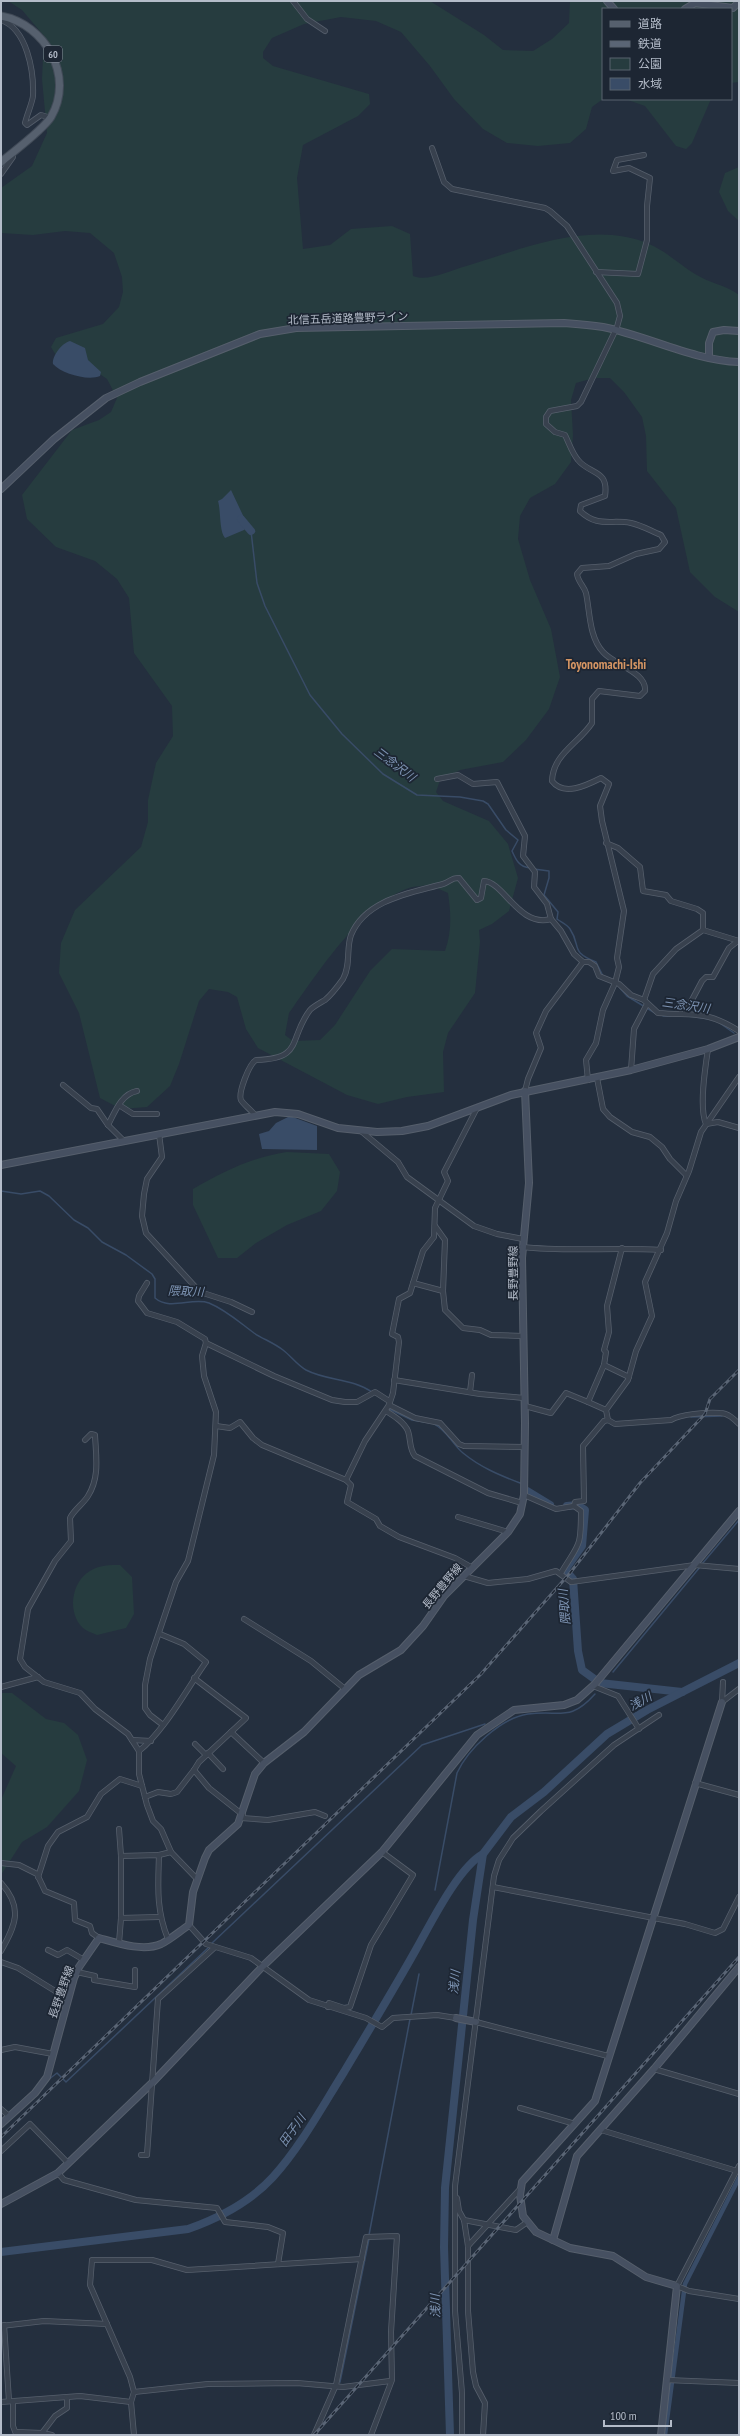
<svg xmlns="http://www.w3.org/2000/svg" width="740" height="2436" font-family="'PT Sans Narrow','Noto Sans JP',sans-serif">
	<rect width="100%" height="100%" fill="#242f3e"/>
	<g fill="#263c3f" fill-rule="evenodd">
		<path d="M8,1H430L484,35L503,50L533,51L552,39L569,23L570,1H739V82L731,83V9H603V99L592,107L586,129L570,143L538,146L507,143L483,129L454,99L430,66L401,32L376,21L341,17L304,24L272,38L263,52V58L273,66L369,94L370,104L358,116L303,145L297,178L303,249L330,245L351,229L392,226L410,234L413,276C426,282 450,271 463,267C520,250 590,219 649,244C666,251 680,265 695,274C709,283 726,285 739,295V612L715,597L690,572L676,508L647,471L646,436L642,417L624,392L610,378H594L576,383L571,400L573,435L571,462L555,484L530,498L520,516L518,539L530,580L551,629L560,677L549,709L526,740L503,762L460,770L440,780L436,792L443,801L489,821L508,844L518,878L509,911L492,924L479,930L480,942L475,993L448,1033L443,1052L444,1092L407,1097L378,1104L347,1095L258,1048L246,1029L237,997L228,992L209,989L199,1001L179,1064L170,1086L147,1107L121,1109L100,1098L79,1013L59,973L61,943L75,910L141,847L148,822V800L156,763L173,736L172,706L134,653L129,598L117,579L95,561L56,547L27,519L22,495L72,430L99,420L111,412L117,398L107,379L91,368L57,357L51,347L56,338L103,324L119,307L123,292L122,277L114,253L90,233L65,231L33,235L1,233V188L32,166L47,133L42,79L44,36L22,10ZM430,885L448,893C451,914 452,931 445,951L392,949L370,971L335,1025L320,1040L293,1041L285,1035L289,1013L294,1006C321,968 364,903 409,888C415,886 424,886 430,885Z"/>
		<path d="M625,99H711L692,143L686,149L676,146L645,106Z"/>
		<path d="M739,167V221L728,211L719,192L725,173Z"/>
		<path d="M287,1152L329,1154L340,1172L337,1191L321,1211L287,1225L256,1243L237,1258H218L193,1205V1189C225,1171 250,1158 287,1152Z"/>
		<path d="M120,1565L132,1577L134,1614L126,1628L97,1635C93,1633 86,1631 83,1628C67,1613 71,1582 90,1571C99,1565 110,1565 120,1565Z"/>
		<path d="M1,1693H12L46,1719L64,1723L78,1735L87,1760L79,1791L47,1827L22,1842L1,1875V1800L16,1766L1,1753Z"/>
	</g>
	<g fill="#394c67">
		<path d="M70,341L85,348L88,360L101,372L100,376C88,381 62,374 53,364C52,356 62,343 70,341Z"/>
		<path d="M231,490L248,526L244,530L225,538C219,531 221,511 218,501L222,499Z"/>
		<path d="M290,1116L317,1126V1150L262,1149L259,1134L269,1131L276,1123Z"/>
	</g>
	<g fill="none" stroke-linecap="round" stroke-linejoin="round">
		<g stroke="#394c67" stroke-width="1.5">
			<path d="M251,531L257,583L265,606L310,695L342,734L383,774L417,795L460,797L483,801L488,804L506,830L518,840L512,851C516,860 519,867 530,868"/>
			<path d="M534,869L549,871V878L544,895L558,912L557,919C561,922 568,925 570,929C582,947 569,951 596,962L603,976"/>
			<path d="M620,988L627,996L655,1013"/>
			<path d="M663,1016H671"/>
			<path d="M696,1017L709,1019"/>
			<path d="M721,1024L734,1033"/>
			<path d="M1,1191L21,1194L40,1191L49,1196L74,1220L88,1228L102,1242L126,1255L152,1274L155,1279V1298C170,1311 192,1297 209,1303C226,1310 239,1322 254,1333C263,1339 274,1343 283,1350C291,1356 297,1365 306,1370C327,1381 352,1378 372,1392"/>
			<path d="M389,1409L412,1420L431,1423"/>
			<path d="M691,1417L722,1416"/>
			<path d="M434,1424C446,1429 453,1445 463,1453C480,1467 499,1475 520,1483"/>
			<path d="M702,1564L739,1520"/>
			<path d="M613,1672L700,1567"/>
			<path d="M435,1890L457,1773C468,1749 501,1718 528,1714C561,1710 570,1722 595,1694"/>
			<path d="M211,1944L422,1745L485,1724"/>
			<path d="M411,2015L419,1974"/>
			<path d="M48,2080L57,2073L66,2082L209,1947"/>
			<path d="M369,2235L410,2019"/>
			<path d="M340,2382L369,2239"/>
		</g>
		<path stroke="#394c67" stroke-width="4.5" d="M665,2435L685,2284L739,2178"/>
		<g stroke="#394c67" stroke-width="8">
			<path d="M241,519L251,531"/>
			<path d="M527,1491L550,1505"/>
			<path d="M567,1506L577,1505L585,1510L582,1546L565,1570L573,1579L578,1651L582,1670L600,1683L682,1692"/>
			<path d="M1,2252L188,2229C219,2218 250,2202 273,2177C301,2146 322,2107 344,2072C369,2030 394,1989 418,1946C432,1921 459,1867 483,1854"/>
			<path d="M450,2435L444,2247L445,2188L473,1920L483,1854L511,1817L544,1792L607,1734L647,1710L739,1663"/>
		</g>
		<g stroke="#565f6c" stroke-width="6">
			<g id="street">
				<path d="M293,1L307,19L325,31"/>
				<path d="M1,20C27,29 34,71 33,96C32,104 27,114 25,123L27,125L41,115L51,118"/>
				<path d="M432,148L444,182L452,189L545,208L550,211L567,226L617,303L620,316L617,327L581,402L577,406L550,411L546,417V424L555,432L565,435C569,443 572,453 578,460C590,475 609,469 605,496L581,505L580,511C598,528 611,519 631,523C641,525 651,531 661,535L665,542L659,549L636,554L609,566L582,568L577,574C578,582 584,586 586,593C590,612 589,637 603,652C614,665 647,672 645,691L640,696L599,691L592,699V723C578,744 553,754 552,781C564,797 587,785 601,778L609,784L600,806L602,821L624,911L617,958L619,967L615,983L603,1010L596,1043L586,1060L588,1080"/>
				<path d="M1,174L13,157L11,154"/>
				<path d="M596,272L638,274L647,240V206L650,178L629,168L613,171L617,160L644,155"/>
				<path d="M437,779L458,775L473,784L497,782L525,836L523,856L535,872L534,887L547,904L551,919L561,931L574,954L583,962L546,1011L536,1033L541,1048L528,1079L525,1091"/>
				<path d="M606,843L618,848L640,867L643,891L666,895L671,901L697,909L703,913V930"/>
				<path d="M583,962H589L595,966L599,976L619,984L631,995L644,1000L658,1013C694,1016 706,1010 739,1031"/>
				<path d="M644,1000L653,974L676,949L703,930L739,941"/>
				<path d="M685,1013L702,981L706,977H713L729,948L738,941"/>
				<path d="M708,1049C705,1069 699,1108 706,1124L718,1122L739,1128"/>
				<path d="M631,1070L634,1029L647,1004"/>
				<path d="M739,1077L701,1132L689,1171L676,1201L667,1233L645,1282L652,1316L636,1351L628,1380L606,1410L608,1420L615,1424L671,1420C680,1414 708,1412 720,1413C728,1413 734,1419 739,1424"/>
				<path d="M597,1078L603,1109L610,1117L632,1132L650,1137L662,1147L670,1159L686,1175"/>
				<path d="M63,1085L91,1108L97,1109L108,1125L124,1141"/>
				<path d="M119,1105L133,1114H157"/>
				<path d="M254,1114C251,1110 244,1105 241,1100C238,1093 249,1064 256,1060C304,1059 288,1039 310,1010C314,1006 320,1003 325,1000C331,995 338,986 343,979C351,965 346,949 351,935C366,899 411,893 443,884C450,882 452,877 459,878L477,900L481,898L484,881C504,882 519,928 551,919"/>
				<path d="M108,1125C115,1112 121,1094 137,1091"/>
				<path d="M361,1131L398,1162L407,1177L474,1226L497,1234L523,1239"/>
				<path d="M159,1134L162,1157L147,1179L144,1194L142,1216L146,1233L200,1292L231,1302L252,1312"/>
				<path d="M435,1226L445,1240L443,1291"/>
				<path d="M522,1247C568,1252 614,1247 661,1250"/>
				<path d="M622,1248L607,1306L609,1332L604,1350L606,1352L604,1365L629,1377"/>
				<path d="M147,1283L139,1296L138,1301L147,1313L177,1322L205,1339L206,1343L274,1376L332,1400L345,1402H357L375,1392L389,1401"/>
				<path d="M413,1283L443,1291L445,1310L463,1328L480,1330L491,1335L523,1336"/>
				<path d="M604,1365L588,1402L606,1410"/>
				<path d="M394,1380L480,1394L524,1398"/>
				<path d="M470,1392L472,1375"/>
				<path d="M389,1405L415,1418L440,1423L459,1444L464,1446L524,1447"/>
				<path d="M525,1406L551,1413L566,1393L588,1402"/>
				<path d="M386,1411C394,1416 404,1422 408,1431C411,1440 409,1449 415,1456L488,1493L522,1503"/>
				<path d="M216,1426L230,1428L240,1422L253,1438L262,1445L346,1480L351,1485L347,1502L376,1519L380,1526L399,1537L455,1558L471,1567"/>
				<path d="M85,1440L91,1434L95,1435C96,1456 100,1477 88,1496C83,1504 74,1510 70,1518L71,1541L55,1561L28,1609L20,1659L25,1667L44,1682L80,1693L95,1709L128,1734L139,1751V1774L147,1805L153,1821L161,1829L171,1852L197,1879"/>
				<path d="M346,1480L365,1441L389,1405L393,1393L399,1342L398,1337L392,1334L399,1299L410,1293L423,1251L434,1237L435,1208L448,1181L444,1172L477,1108"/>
				<path d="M524,1495L556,1509L574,1506"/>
				<path d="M458,1517L508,1532"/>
				<path d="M561,1573C579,1543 581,1549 581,1511L574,1506L575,1502L584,1501L583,1446L604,1421L608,1420"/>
				<path d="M464,1576L488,1583L528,1579L556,1571L571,1582L695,1565L739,1569"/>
				<path d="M244,1619L311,1661L345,1689"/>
				<path d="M194,1678L246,1718L199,1762L194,1770"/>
				<path d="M593,1686L618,1696L639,1729"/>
				<path d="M1,1687L38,1677"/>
				<path d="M722,1702L739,1689"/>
				<path d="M722,1702L723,1682"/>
				<path d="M163,1725L150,1715L145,1708V1685L150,1659L176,1582L188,1561L214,1455L216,1412L204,1376L202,1356L206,1343"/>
				<path d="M231,1732L264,1763"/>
				<path d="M132,1740L151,1741"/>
				<path d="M195,1744L206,1755"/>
				<path d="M139,1751C165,1730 186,1690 206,1662L184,1644L160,1634"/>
				<path d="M208,1753L223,1769"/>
				<path d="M695,1783L739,1795"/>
				<path d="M145,1797L158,1792L171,1794L177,1792L194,1770L209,1788L243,1815"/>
				<path d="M241,1818L268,1820L315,1812L325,1816"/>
				<path d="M119,1829L121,1856L159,1855C158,1886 156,1910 168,1939"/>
				<path d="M159,1855L171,1852"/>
				<path d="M121,1856V1918"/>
				<path d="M1,1863L19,1865L37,1874L45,1891L74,1903L75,1920L90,1926L92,1933L99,1938"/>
				<path d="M38,1877L48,1846L58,1832L87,1817L101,1794L120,1779L142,1786"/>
				<path d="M1,1883C24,1908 15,1926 1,1951"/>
				<path d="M493,1887L685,1924L715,1933L723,1929L739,1897"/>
				<path d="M189,1925L206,1944L251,1958L309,2000L366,2018L382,2027L393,2018L437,2015L456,2018"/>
				<path d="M119,1943L121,1918L159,1917"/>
				<path d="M48,1950L58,1955L67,1950L84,1960"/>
				<path d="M1,1962L18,1968L68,1999"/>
				<path d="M77,1972L95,1976L94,1980L135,1987V1970"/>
				<path d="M328,2007L329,2003L344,2008L350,2007L371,1945L413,1875L382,1852"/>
				<path d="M476,2022L608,2056"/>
				<path d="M1,2050L15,2047L53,2054"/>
				<path d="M654,2069L739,2094"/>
				<path d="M520,2108L575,2124"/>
				<path d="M1,2109L9,2116"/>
				<path d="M601,2130L737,2171"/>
				<path d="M1,2151L30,2124L68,2163"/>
				<path d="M141,2155H147L158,1999L214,1948"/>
				<path d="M739,2166L677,2286L689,2291L739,2299"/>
				<path d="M58,2173L64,2180L136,2200L217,2208L225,2222L268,2227L283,2233L278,2264"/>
				<path d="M457,2198L459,2211L464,2220L468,2246V2311L473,2372L476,2386L485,2403L483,2435"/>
				<path d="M464,2220L516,2230L526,2223"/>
				<path d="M468,2246L521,2188"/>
				<path d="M4,2325L9,2401"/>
				<path d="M1,2326L44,2321L107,2324"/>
				<path d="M667,2380L739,2383"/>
				<path d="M134,2392L208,2384L297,2383L343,2387L390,2381"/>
				<path d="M13,2401V2426L16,2434"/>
				<path d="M1,2402L80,2396L131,2402"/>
				<path d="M16,2432L42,2433L55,2416L67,2408V2398"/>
				<path d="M42,2433L52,2435"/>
				<path d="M134,2435L131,2402L134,2392L130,2377L90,2285L92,2260H152L187,2270L362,2259"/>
				<path d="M314,2435L336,2385L366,2237L397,2236L391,2332L392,2380L371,2435"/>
				<path d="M462,2435V2393L455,2311V2186L494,1876L499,1860L513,1838L541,1811L614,1745L659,1715"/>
			</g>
		</g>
		<g stroke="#565f6c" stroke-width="8">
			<g id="secondary">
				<path d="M607,1L614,9"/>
				<path d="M685,9L695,3L733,8L739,2"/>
				<path d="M709,357V343L713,332L724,330L739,331"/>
				<path d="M1,489L54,439L106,398L140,382L260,334L296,328L564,323C577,324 590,325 603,327C648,336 692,360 739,362"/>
				<path d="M1,1165L275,1112L298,1114L338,1128L377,1132L402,1131L428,1126L511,1095L631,1070L708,1049L739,1037"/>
				<path d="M456,2018L476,2022"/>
				<path d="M1,2124L35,2093L47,2077L74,1978L79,1967L99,1938C117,1943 143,1952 161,1944C171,1939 180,1931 189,1925L193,1892L205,1858L209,1850L238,1824L255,1774L264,1763L304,1732L359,1675L401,1650L423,1626L444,1596L508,1532L520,1514L524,1495L525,1423L522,1258L529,1183L525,1091"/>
				<path d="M1,2204L58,2173L153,2082L263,1966L382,1852L477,1735L514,1710L564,1705L577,1700L595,1684L739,1511"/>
				<path d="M553,2240L577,2156L654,2069L739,1967"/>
				<path d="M661,2435L677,2286L646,2277L613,2256L570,2248L536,2232L523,2216L520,2195L522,2182L595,2101L722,1702"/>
			</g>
		</g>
		<g stroke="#414a57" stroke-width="9">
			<path id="primary" d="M1,16C45,24 75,76 51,117C43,130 14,151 1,162"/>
		</g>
		<use href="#street" stroke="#38414e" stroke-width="4.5"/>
		<use href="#secondary" stroke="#465061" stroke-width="6"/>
		<use href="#primary" stroke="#56606e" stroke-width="7"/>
		<g stroke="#5a6575" stroke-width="3">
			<g id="rail">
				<path d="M1,2137L481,1674L570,1573L640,1483L705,1414L710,1399L739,1370"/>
				<path d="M314,2435L739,1957"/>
			</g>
		</g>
		<use href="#rail" stroke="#1d2633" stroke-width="1.5" stroke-dasharray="4.5" stroke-linecap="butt"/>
	</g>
	<g text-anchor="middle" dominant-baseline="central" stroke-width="3.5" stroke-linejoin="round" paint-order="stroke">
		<rect fill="#1d2633" stroke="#878f9c" stroke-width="1" x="44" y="46" width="18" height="16" rx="3"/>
		<g font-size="10" font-weight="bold" fill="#b4bcc9">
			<text x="53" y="54">60</text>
		</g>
		<g font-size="11" fill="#b4bcc9" stroke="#1d2633">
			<text transform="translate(348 318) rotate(-2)">北信五岳道路豊野ライン</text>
			<text transform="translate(513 1273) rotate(-90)">長野豊野線</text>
			<text transform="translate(442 1586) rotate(-50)">長野豊野線</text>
			<text transform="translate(61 1992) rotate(-71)">長野豊野線</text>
		</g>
		<g font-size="12" font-style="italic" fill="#7c92b1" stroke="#1d2633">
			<text transform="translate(395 764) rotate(37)">三念沢川</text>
			<text transform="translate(686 1005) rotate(8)">三念沢川</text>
			<text transform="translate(186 1291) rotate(2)">隈取川</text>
			<text transform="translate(564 1607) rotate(-95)">隈取川</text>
			<text transform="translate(640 1701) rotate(-29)">浅川</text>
			<text transform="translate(454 1982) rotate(-84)">浅川</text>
			<text transform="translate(292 2130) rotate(-55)">田子川</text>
			<text transform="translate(435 2306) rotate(-91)">浅川</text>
		</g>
		<g font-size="13" font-weight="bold" fill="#d59563" stroke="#1d2633">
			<text x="606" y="664">Toyonomachi-Ishi</text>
		</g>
	</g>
	<rect width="740" height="2436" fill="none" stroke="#b4bcc9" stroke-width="4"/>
	<rect x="602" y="8" width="130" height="92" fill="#1d2633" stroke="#59626f"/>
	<rect x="610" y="21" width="20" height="6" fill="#56606e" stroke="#59626f"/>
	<text x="638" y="28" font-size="12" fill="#b4bcc9">道路</text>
	<rect x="610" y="41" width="20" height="6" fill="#5a6575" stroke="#59626f"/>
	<text x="638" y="48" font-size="12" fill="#b4bcc9">鉄道</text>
	<rect x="610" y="58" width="20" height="12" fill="#263c3f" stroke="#59626f"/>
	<text x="638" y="68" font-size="12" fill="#b4bcc9">公園</text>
	<rect x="610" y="78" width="20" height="12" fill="#394c67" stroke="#59626f"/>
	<text x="638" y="88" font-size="12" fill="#b4bcc9">水域</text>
	<path d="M604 2420v6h67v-6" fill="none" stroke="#b4bcc9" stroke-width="2"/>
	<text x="610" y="2420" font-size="12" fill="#b4bcc9" stroke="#1d2633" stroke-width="3" paint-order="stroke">100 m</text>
</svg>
